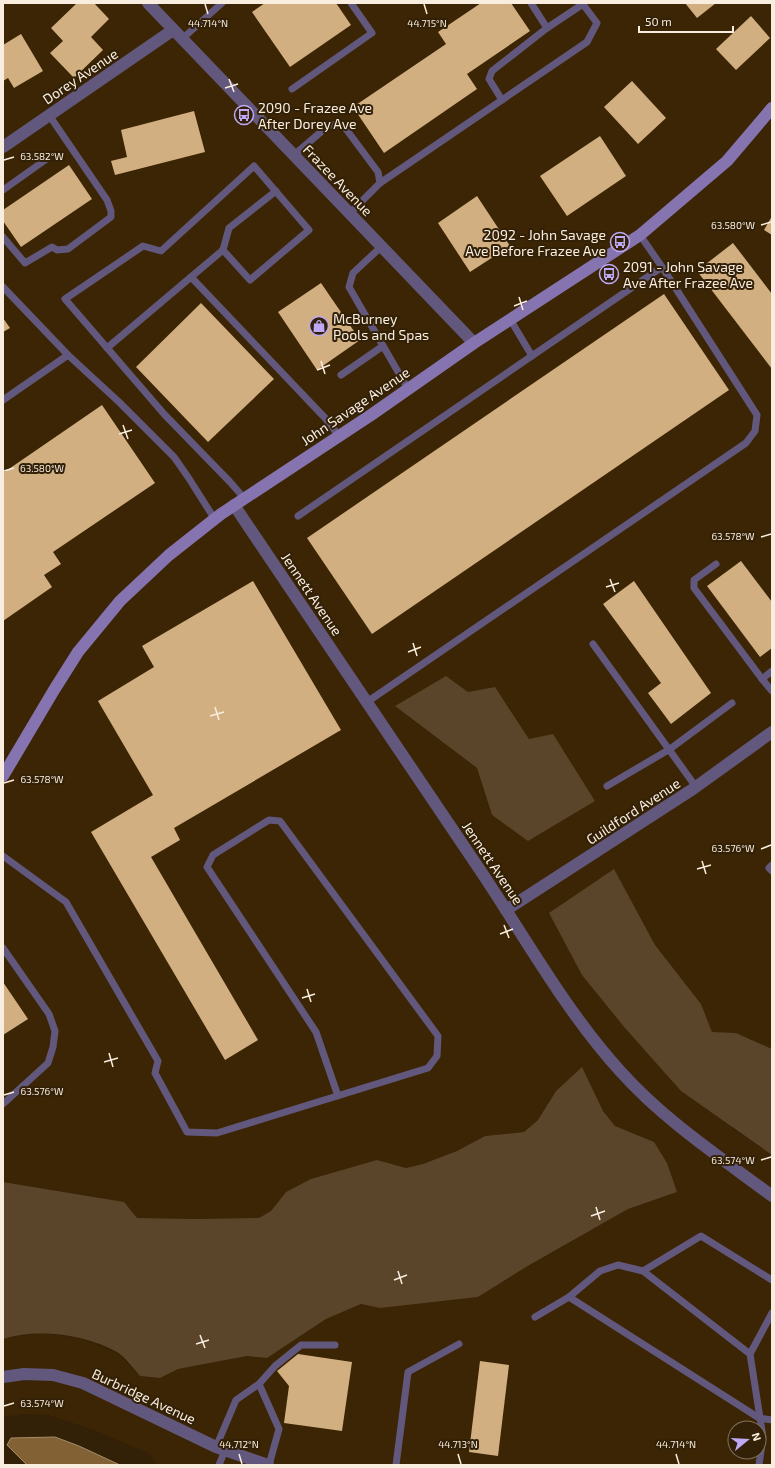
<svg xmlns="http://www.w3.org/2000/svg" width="775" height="1468" font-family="'Exo 2',sans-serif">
	<rect width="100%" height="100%" fill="#322007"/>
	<path fill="#3b2504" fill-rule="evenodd" d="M3,3H772V1049L736,1033L712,1032L701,1004L655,945L614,870L732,1128L772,1155V1465H157L150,1454L97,1431L48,1415L23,1414L3,1417V1339L4,1338L45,1333L83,1339L118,1353L140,1376L160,1378L178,1369L247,1356L267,1358L326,1319L361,1304L380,1308L478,1297L526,1267L628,1209L677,1192L654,1142L615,1126L603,1111L582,1067L556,1091L538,1120L524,1132L485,1136L457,1151L423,1164L406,1168L377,1160L286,1192L271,1211L259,1218L195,1219L137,1218L102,1198L3,1182ZM446,676L468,692L495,687L529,739L553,734L595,801L492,816L477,768L395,706ZM735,1428H759V1452H735Z"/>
	<g fill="#5a452a">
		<path d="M446,676L468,692L495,687L529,739L553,734L595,801L528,841L492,815L477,768L395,706Z"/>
		<path d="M614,869L655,945L701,1004L712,1032L736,1033L772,1049V1155L681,1091L625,1028L582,975L549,913Z"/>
		<path d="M582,1067L603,1111L615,1126L654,1142L667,1163L677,1192L628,1209L526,1267L478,1297L380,1308L361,1304L326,1319L267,1358L247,1356L178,1369L160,1378L140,1376C134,1369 124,1356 117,1352C83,1334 40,1328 3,1339V1182L124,1202L137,1218L195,1219L259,1218L271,1211L286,1192L311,1179L377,1160L406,1168L423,1164L457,1151L485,1136L524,1132L538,1120L556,1091Z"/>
	</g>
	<path fill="#826235" stroke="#a68c68" d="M55,1437L79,1446L120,1465H27L7,1445L11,1438Z"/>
	<g fill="#d2af81">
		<path d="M77,3H94L109,19L91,37L103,50L74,78L50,53L63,41L51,28Z"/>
		<path d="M265,3H336L351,25L290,67L252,12Z"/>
		<path d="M481,3H511L530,31L467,74L477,89L384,153L353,107L446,44L438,32Z"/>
		<path d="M685,3H716L697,18Z"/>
		<path d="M751,16L770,38L736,70L716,49Z"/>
		<path d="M21,34L43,71L14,88L8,78L3,81V45Z"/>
		<path d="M632,81L666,118L638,144L604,107Z"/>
		<path d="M194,111L205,152L115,175L111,161L127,157L121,130Z"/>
		<path d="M600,136L626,176L567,216L540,176Z"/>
		<path d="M69,165L92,199L21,247L3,221V210Z"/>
		<path d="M477,196L510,246L470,272L438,223Z"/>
		<path d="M772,216V235L764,230Z"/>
		<path d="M733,243L772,294V369L697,271Z"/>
		<path d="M321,283L360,340L317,370L278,312Z"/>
		<path d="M664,294L729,390L372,634L307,538Z"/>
		<path d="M201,303L274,379L208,442L136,367Z"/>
		<path d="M3,318L10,328L3,332Z"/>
		<path d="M102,405L155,483L53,552L61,564L44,575L52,587L3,621V473Z"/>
		<path d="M741,561L772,602V648L760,657L707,586Z"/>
		<path d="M253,581L341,730L174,828L180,840L151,857L258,1040L225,1060L91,832L153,795L98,701L154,667L142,646Z"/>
		<path d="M634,581L711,693L671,724L648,693L661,683L603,604Z"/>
		<path d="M3,982L28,1019L3,1035Z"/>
		<path d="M298,1354L352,1362L342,1431L284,1423L289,1386L277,1371Z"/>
		<path d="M480,1361L509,1365L498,1456L469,1452Z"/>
	</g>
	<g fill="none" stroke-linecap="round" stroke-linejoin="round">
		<g stroke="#62587d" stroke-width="7">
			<path d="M547,28L583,4"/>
			<path d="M182,39L222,3"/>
			<path d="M292,89L372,33L351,3"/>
			<path d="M502,100L489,79L492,71L547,28L531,3"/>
			<path d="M294,155L329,125H343L378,172L380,183L350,213"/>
			<path d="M380,183L587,42L597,23L582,3"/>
			<path d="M3,190L48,158"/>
			<path d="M3,237L25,263L52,247L57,250L68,249L111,217V211L107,200L49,115"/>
			<path d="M382,246L353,273L349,287L408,389"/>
			<path d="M223,250L229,228L276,191"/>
			<path d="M191,277L223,250L250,280L309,230L254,166L161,251L143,246L65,299L164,414L230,482L244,498"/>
			<path d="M3,287L68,355L119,402L174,457L188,477L214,518"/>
			<path d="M510,319L532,356"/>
			<path d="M107,348L191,277L326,419L339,436"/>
			<path d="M341,375L383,346"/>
			<path d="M3,400L68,355"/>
			<path d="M298,516L662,267"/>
			<path d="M716,564L694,580V588L762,679"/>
			<path d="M593,644L696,787"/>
			<path d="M772,671L762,679L772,691"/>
			<path d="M367,702L746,443L755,431L757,415L662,267L640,235"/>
			<path d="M607,786L670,749L732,703"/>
			<path d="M3,856L66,902L158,1061L155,1073L187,1132L217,1133L428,1068L437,1056L438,1036L280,821L269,820L213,855L207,867L316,1032L338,1096"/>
			<path d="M772,865L769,868L772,871"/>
			<path d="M3,948L49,1014L55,1031L53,1047L48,1063L3,1104"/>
			<path d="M643,1271L750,1354"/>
			<path d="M772,1280L701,1236L643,1271L618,1265L600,1271L569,1297L759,1418L772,1420"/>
			<path d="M535,1317L569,1297"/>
			<path d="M216,1447L236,1400L259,1384"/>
			<path d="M219,1465L225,1450"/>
			<path d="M269,1465L279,1429L259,1384L275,1366L301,1345H335"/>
			<path d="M396,1465L408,1372L459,1344"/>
			<path d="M759,1465L763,1437L750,1354L772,1313"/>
		</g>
		<g stroke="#62587d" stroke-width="12">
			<path d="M148,3L474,343"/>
			<path d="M3,147L173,30"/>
			<path d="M234,505C317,627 399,750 482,873C526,939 567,1013 621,1072C665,1121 720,1157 772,1196"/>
			<path d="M506,910L693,789L772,732"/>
			<path d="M3,1377L24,1374L53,1375L83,1383L216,1447L268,1465"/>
		</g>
		<path stroke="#8574b0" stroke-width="12" d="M3,776L54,690L78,652L120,601L169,555L221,514L371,415L474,343L640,235L727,161L772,108"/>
	</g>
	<path fill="none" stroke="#f9eddf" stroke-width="1.5" d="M205,4L208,14M424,4L427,14M229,79L234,92M225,88L238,84M4,160L14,157M761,225L771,222M519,297L523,310M514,306L527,301M321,361L325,374M317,370L330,365M123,425L128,439M119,434L132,430M4,471L14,468M761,537L771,534M610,579L615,592M606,587L619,583M413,643L417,656M408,652L421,647M215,707L219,720M210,716L224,712M4,783L14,780M761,849L771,845M702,861L706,874M697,869L711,865M504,925L509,938M500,934L513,929M307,989L311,1002M302,998L315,994M109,1053L113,1067M104,1062L118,1058M4,1095L14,1092M761,1160L771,1157M596,1207L600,1220M591,1216L605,1211M398,1271L402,1284M394,1280L407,1275M200,1335L205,1348M196,1344L209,1340M4,1406L14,1403M239,1454L242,1464M458,1454L461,1464M676,1454L679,1464"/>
	<defs>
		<g id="bus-ring" transform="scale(1)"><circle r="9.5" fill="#322007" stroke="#bea9f4" stroke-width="1.5"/><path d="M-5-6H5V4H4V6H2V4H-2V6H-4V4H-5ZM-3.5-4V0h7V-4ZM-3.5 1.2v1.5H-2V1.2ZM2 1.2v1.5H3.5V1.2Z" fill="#bea9f4"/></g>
		<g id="shop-ring" transform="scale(1)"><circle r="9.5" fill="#322007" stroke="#bea9f4" stroke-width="1.5"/><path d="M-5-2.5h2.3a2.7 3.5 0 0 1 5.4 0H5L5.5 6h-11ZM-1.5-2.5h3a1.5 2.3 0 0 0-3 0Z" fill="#bea9f4"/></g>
	</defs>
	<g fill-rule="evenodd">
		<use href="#bus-ring" x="244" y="115"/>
		<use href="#bus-ring" x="620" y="242"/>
		<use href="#bus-ring" x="609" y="274"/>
		<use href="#shop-ring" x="319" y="326"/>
	</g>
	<g text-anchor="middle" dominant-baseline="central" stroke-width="4" stroke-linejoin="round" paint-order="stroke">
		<g font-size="14" fill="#f9eddf" stroke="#322007">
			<text transform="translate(80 76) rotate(-34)">Dorey Avenue</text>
			<text transform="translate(338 180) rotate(46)">Frazee Avenue</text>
			<text transform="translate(355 406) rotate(-34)">John Savage Avenue</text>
			<text transform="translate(312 594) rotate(56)">Jennett Avenue</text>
			<text transform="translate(633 811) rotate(-33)">Guildford Avenue</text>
			<text transform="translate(493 863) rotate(56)">Jennett Avenue</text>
			<text transform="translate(144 1396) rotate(25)">Burbridge Avenue</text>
		</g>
		<g font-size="14" fill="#f9eddf" stroke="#322007" text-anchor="start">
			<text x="258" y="107">2090 - Frazee Ave<tspan x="258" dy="16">After Dorey Ave</tspan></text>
			<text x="606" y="234" text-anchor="end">2092 - John Savage<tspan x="606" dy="16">Ave Before Frazee Ave</tspan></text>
			<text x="623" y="266">2091 - John Savage<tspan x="623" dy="16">Ave After Frazee Ave</tspan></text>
			<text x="333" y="318">McBurney<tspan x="333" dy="16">Pools and Spas</tspan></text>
		</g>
	</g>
	<g font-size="10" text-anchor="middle" fill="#f9eddf" stroke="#322007" stroke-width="4" stroke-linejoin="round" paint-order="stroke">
		<text x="208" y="27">44.714°N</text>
		<text x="427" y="27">44.715°N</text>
		<text x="42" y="160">63.582°W</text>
		<text x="733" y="229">63.580°W</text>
		<text x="42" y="472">63.580°W</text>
		<text x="733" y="540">63.578°W</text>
		<text x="42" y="783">63.578°W</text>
		<text x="733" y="852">63.576°W</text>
		<text x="42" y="1095">63.576°W</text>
		<text x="733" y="1164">63.574°W</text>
		<text x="42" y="1407">63.574°W</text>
		<text x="239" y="1448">44.712°N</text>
		<text x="458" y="1448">44.713°N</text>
		<text x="676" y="1448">44.714°N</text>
	</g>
	<rect width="775" height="1468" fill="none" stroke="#f9eddf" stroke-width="8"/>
	<g transform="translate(747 1440) rotate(72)"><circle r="19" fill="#322007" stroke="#82725d"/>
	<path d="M0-3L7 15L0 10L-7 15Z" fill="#bea9f4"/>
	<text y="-6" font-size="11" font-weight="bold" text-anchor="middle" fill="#f9eddf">N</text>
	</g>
	<path d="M639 26v6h94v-6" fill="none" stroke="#f9eddf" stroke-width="2"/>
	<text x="645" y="26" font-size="12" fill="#f9eddf" stroke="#322007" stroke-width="3" paint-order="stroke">50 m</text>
</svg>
